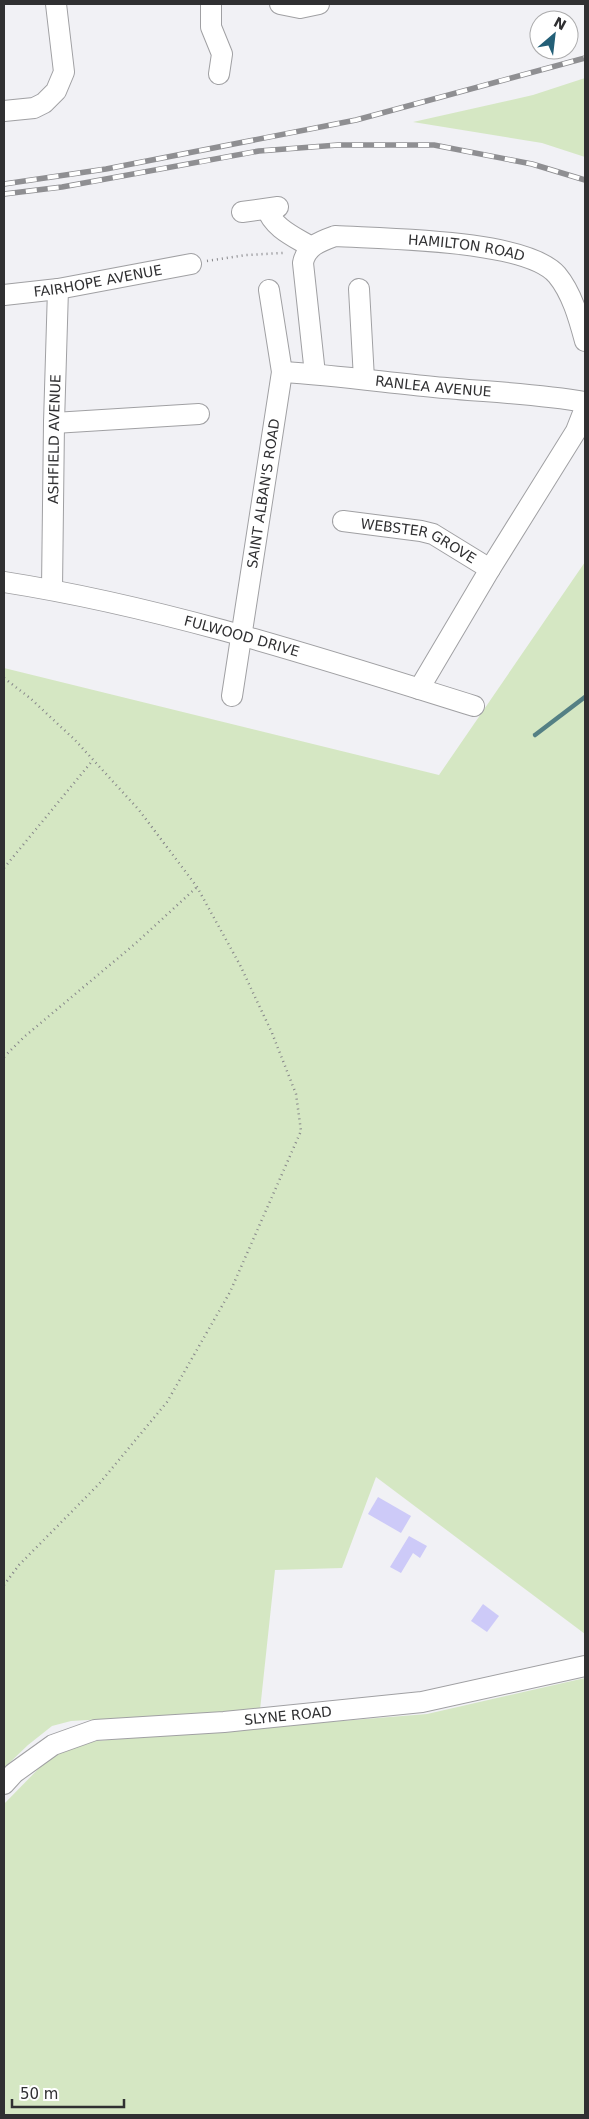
<svg xmlns="http://www.w3.org/2000/svg" width="589" height="2119" font-family="'DejaVu Sans',sans-serif">
	<rect width="100%" height="100%" fill="#f1f1f5"/>
	<g fill="#d5e7c3">
		<path d="M585,78V157L542,143L413,122L533,95Z"/>
		<path d="M585,562V1634L376,1477L342,1568L275,1570L260,1710L71,1721L52,1726L28,1745L4,1768V668L439,775Z"/>
		<path d="M585,1678V2115H4V1804L46,1761L61,1751L96,1741L427,1714Z"/>
	</g>
	<g fill="none" stroke-linecap="round" stroke-linejoin="round">
		<path stroke="#548084" stroke-width="4.5" d="M535,735L585,697"/>
	</g>
	<g fill="#cdcaf8">
		<path d="M378,1497L411,1516L401,1533L368,1514Z"/>
		<path d="M409,1536L427,1546L420,1558L413,1553L401,1573L390,1567Z"/>
		<path d="M483,1604L499,1616L487,1632L471,1621Z"/>
	</g>
	<g fill="none" stroke-linecap="round" stroke-linejoin="round">
		<g stroke="#a0a0a3" stroke-width="22">
			<g id="minor">
				<path d="M211,4V27L222,54L219,74"/>
				<path d="M280,4L300,8L319,4"/>
				<path d="M4,111L34,108L44,103L56,91L64,72L56,4"/>
				<path d="M267,209C273,228 295,237 311,247"/>
				<path d="M242,212L278,207"/>
				<path d="M359,289L364,379"/>
				<path id="s1" d="M4,295L58,289L191,264"/>
				<path id="s2" d="M282,372C333,375 383,382 434,387C485,392 534,393 585,402"/>
				<path id="s3" d="M315,374L303,263C306,246 321,241 335,236C384,239 526,239 557,275C572,293 579,319 585,341"/>
				<path d="M54,423L199,414"/>
				<path id="s4" d="M343,521L421,531L433,534L490,569"/>
				<path id="s5" d="M4,582C164,607 320,658 474,706"/>
				<path id="s6" d="M52,589L54,423L58,289"/>
				<path d="M419,689L490,569L576,431L585,408"/>
				<path id="s7" d="M232,696L282,372L269,290"/>
				<path id="s8" d="M4,1784L14,1773L53,1745L95,1730L224,1722L422,1702L585,1666"/>
			</g>
		</g>
		<g stroke="#87878a" stroke-width="2.5" stroke-dasharray="1 4" stroke-linecap="butt">
			<path d="M207,261L246,255L283,253L285,251"/>
			<path d="M4,678L30,698L75,740L139,810L197,887L240,965L272,1033L296,1094L301,1131L230,1292L167,1402L99,1484L19,1565L4,1585"/>
			<path d="M4,868L93,760"/>
			<path d="M4,1057L24,1037L136,943L197,887"/>
		</g>
		<use href="#minor" stroke="#fff" stroke-width="20"/>
		<g stroke="#8f8f92" stroke-width="5.5">
			<g id="rail">
				<path d="M4,184L106,169L356,120L585,58"/>
				<path d="M4,194L62,187L259,151L338,145H434L532,164L585,180"/>
			</g>
		</g>
		<use href="#rail" stroke="#fff" stroke-width="4" stroke-dasharray="11" stroke-linecap="butt"/>
	</g>
	<g text-anchor="middle" dominant-baseline="central" stroke-width="4" stroke-linejoin="round" paint-order="stroke">
		<g font-size="14" fill="#303032" stroke="#fff">
			<text stroke="none"><textPath href="#s3" startOffset="288">HAMILTON ROAD</textPath></text>
			<text stroke="none"><textPath href="#s1" startOffset="95">FAIRHOPE AVENUE</textPath></text>
			<text stroke="none"><textPath href="#s2" startOffset="152">RANLEA AVENUE</textPath></text>
			<text stroke="none"><textPath href="#s6" startOffset="150">ASHFIELD AVENUE</textPath></text>
			<text stroke="none"><textPath href="#s7" startOffset="205">SAINT ALBAN'S ROAD</textPath></text>
			<text stroke="none"><textPath href="#s4" startOffset="79">WEBSTER GROVE</textPath></text>
			<text stroke="none"><textPath href="#s5" startOffset="244">FULWOOD DRIVE</textPath></text>
			<text stroke="none"><textPath href="#s8" startOffset="301">SLYNE ROAD</textPath></text>
		</g>
	</g>
	<rect width="589" height="2119" fill="none" stroke="#303032" stroke-width="10"/>
	<g transform="translate(554 35) rotate(28)"><circle r="24" fill="#ffffff" stroke="#acacad"/>
	<path d="M0-4L9 19L0 12L-9 19Z" fill="#235f77"/>
	<text y="-8" font-size="14" font-weight="bold" text-anchor="middle" fill="#303032">N</text>
	</g>
	<path d="M12 2099v8h112v-8" fill="none" stroke="#303032" stroke-width="2.5"/>
	<text x="20" y="2099" font-size="15" fill="#303032" stroke="#ffffff" stroke-width="4" paint-order="stroke">50 m</text>
</svg>
